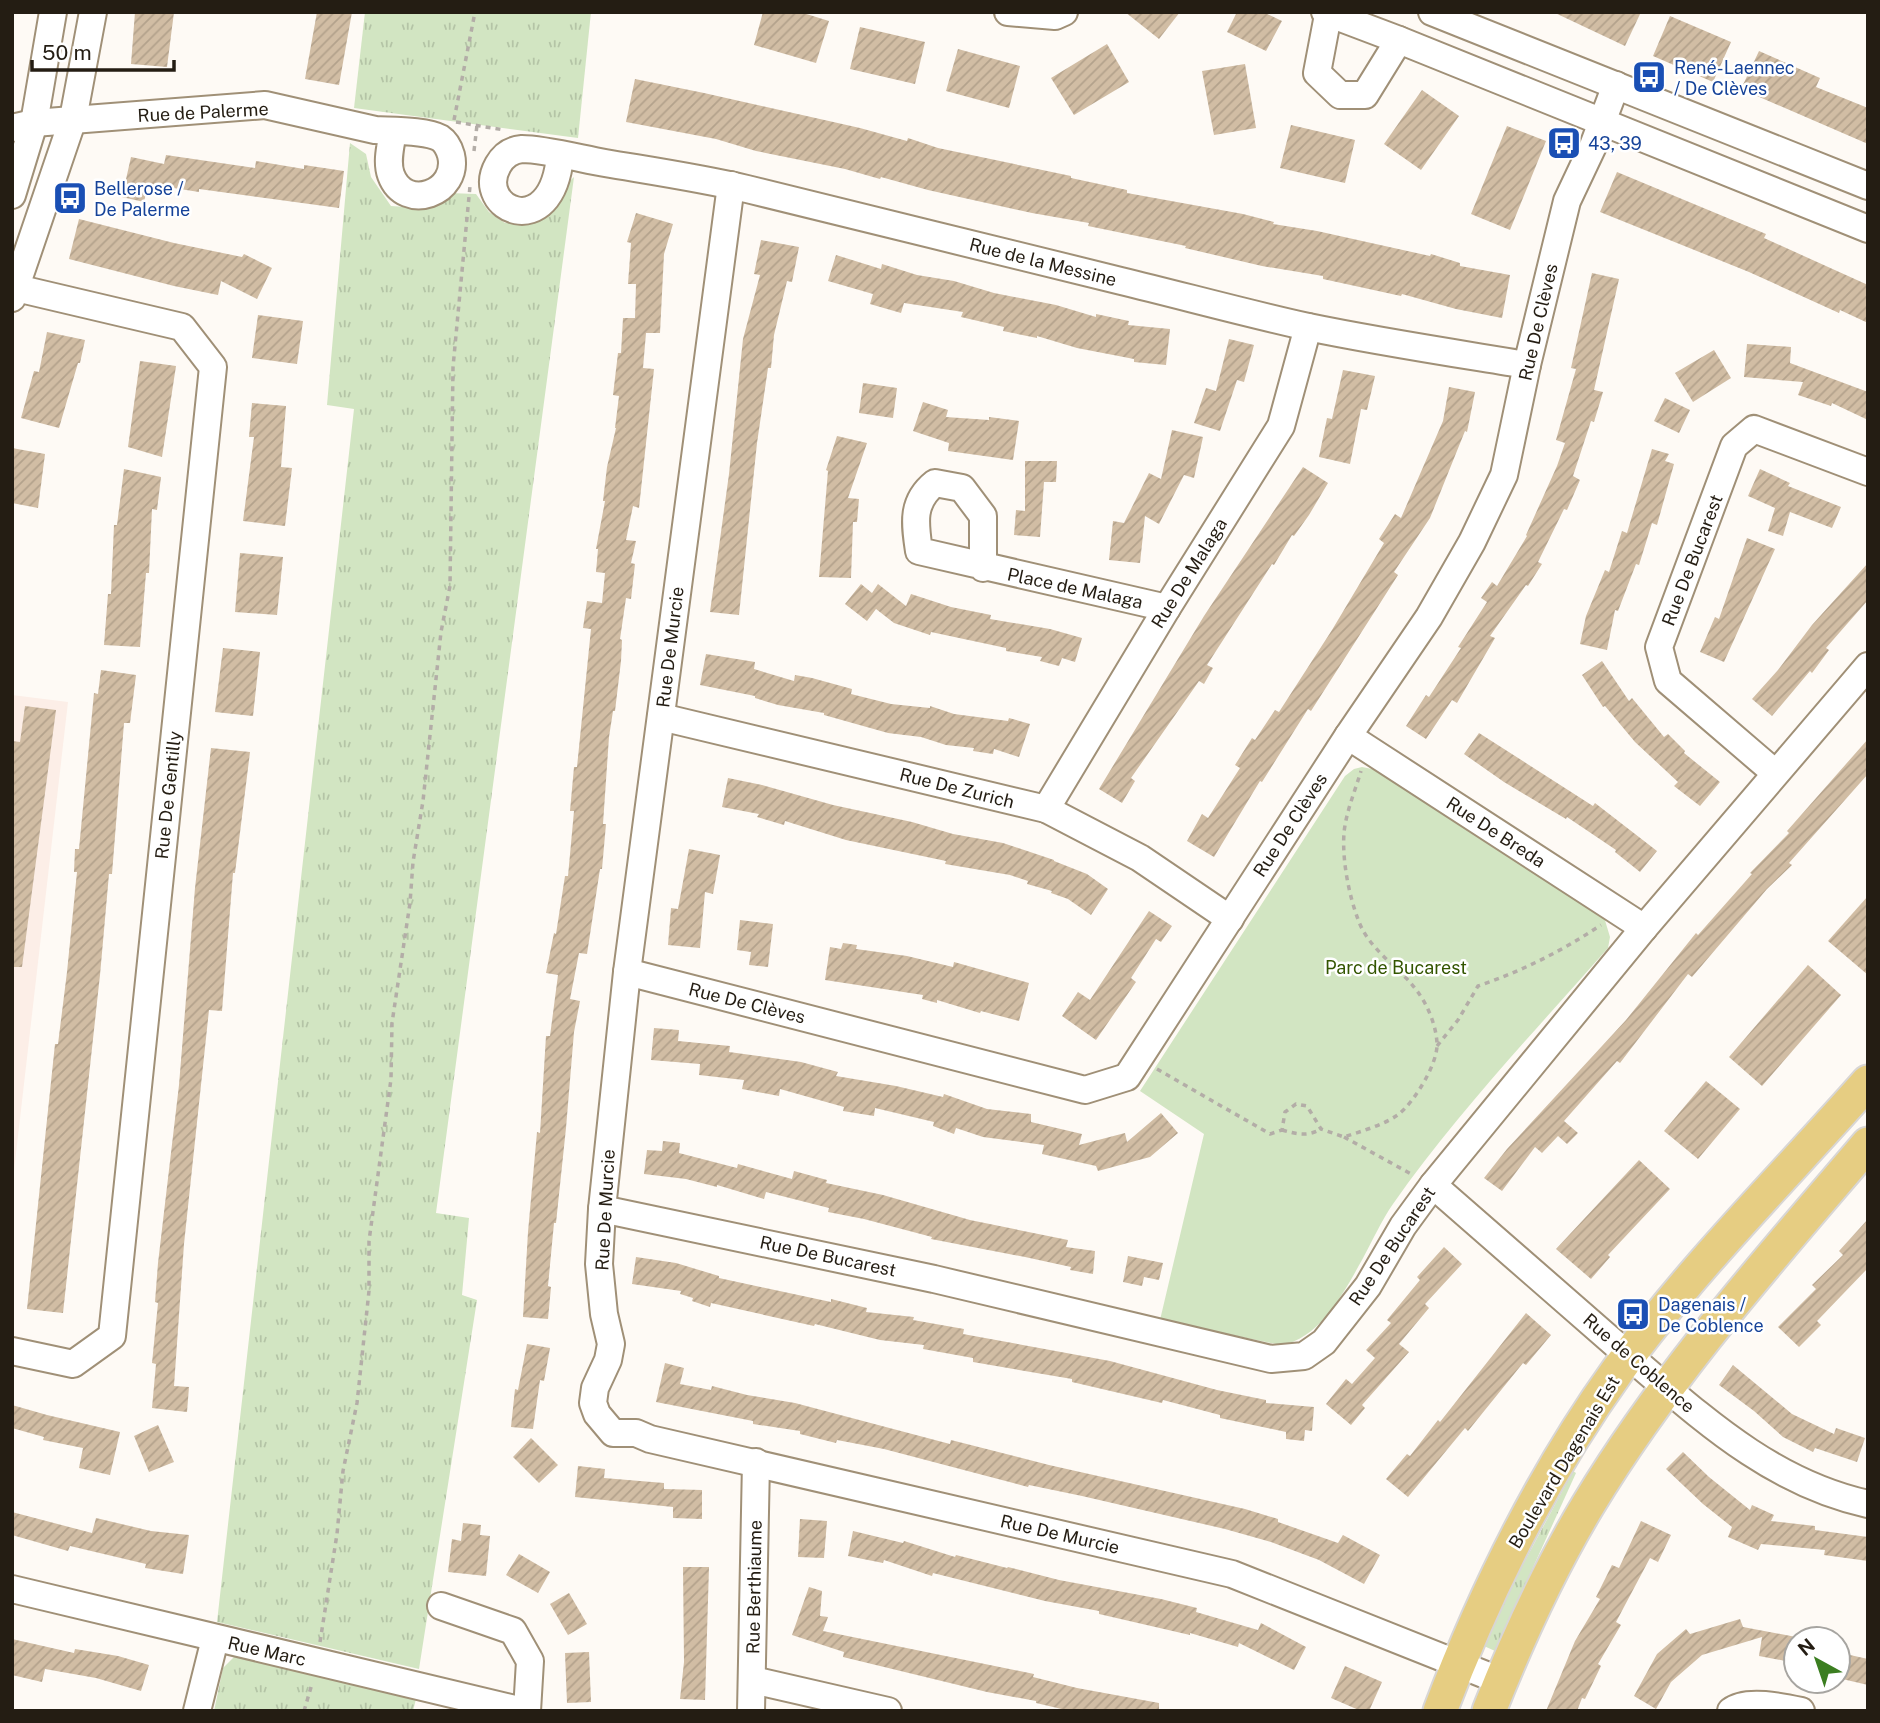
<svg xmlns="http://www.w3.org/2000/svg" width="1880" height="1723" font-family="'Public Sans',sans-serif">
	<defs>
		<pattern id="grass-tufts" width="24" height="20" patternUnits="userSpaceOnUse" patternTransform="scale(1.75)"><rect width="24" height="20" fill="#d2e5c2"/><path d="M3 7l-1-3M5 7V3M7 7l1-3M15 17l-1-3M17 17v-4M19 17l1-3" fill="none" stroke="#b4c4a6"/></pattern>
		<pattern id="building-hatch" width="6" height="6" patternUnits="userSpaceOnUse" patternTransform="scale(1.75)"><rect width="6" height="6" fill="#d1bda4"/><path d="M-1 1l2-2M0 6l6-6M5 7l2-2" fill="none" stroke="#b3a28c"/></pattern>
	</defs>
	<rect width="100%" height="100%" fill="#fefaf5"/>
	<path fill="#fceee7" d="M12,695L68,702L12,1188Z"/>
	<g fill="url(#grass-tufts)">
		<path d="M365,12H591L578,138L354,108Z"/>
		<path d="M350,143L366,154L371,177L391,206L422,208L449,193L476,194L489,212L505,223L529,220L574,177L436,1213L469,1218L462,1295L477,1300L419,1669L217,1622L354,409L327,405Z"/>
		<path d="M1573,1471L1576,1473L1495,1651L1484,1646L1521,1568Z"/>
		<path d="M236,1655L416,1699L413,1711H214L223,1668Z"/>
	</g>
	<path fill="#d2e5c2" d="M1362,767L1372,769L1401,787L1604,917L1610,937L1608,948C1535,1031 1457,1113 1393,1204C1381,1221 1372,1242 1362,1260C1344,1292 1320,1339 1281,1345L1160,1320L1204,1134L1140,1091L1345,776L1354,769Z"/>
	<g fill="url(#building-hatch)">
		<path d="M135,12H174L167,67L131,64Z"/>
		<path d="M317,12H352L339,85L305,79Z"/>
		<path d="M763,12H800L829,21L816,63L754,45Z"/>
		<path d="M1125,12H1180L1159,39Z"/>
		<path d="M1237,12H1263L1282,21L1266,51L1227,32Z"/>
		<path d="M1553,12H1641L1625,46Z"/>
		<path d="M1670,16L1731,42L1713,82L1653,56Z"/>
		<path d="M860,27L925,42L915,84L850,69Z"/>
		<path d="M1107,44L1129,82L1074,115L1051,78Z"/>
		<path d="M958,49L1020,66L1009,108L946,91Z"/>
		<path d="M1759,51L1820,78L1816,87L1868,108V144L1741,89Z"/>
		<path d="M1245,64L1256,128L1214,135L1202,71Z"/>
		<path d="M635,79L704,93L860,128L907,141L908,138L938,148L1071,176V178L1127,190V193L1243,214L1274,222L1273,224L1317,231L1430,256L1431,254L1460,263V266L1510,275L1502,318L1456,309L1402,294L1401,296L1323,279V276L1262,266L1185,248L1186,246L1088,226L1089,223L1032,213L928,190L881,177L880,179L845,169L756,151L716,139L626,122Z"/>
		<path d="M1422,90L1459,116L1421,170L1384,144Z"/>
		<path d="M1291,125L1355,140L1345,183L1280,168Z"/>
		<path d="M1507,126L1546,141L1510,230L1471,214Z"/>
		<path d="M166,155L255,168L256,161L304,169V165L344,171L339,208L199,189V192L148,184L144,202L122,197L131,157L164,164Z"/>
		<path d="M1617,172L1766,234L1764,238L1868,285V323L1840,310L1839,313L1749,272L1600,212Z"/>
		<path d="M636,213L673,224L664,254L660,333H646L643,368L654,369L639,508L633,506L626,540L636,541L631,563L635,564L631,599L626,598L620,639L622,640L621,661L615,711H613L609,737L603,824H606L602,869H600L587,954L579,953L570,999L580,1001L574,1032L566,1128L556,1223H554L548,1286L551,1287L548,1319L523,1317L528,1232L537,1132L540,1133L546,1036H550L558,975L546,973L554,933L556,934L565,876H568L574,811H570L574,767H577L591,629L583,628L587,601L602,603L605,573L596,572L598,549H596L605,501H603L607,467L616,428H615L619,396L613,395L618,353H621L623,318H635L636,284H628L631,243L627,242Z"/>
		<path d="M79,219L174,243L242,257L244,254L272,268L257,299L221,281L218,295L174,286L69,259Z"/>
		<path d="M761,240L799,247L792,282L787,281L774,335L771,368H768L757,443L739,615L710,612L729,474L743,339L760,275L754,274Z"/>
		<path d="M836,255L881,269L882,264L917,275L954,281L994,293L1056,305L1096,317V314L1129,321L1128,325L1170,329L1166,365L1134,362V359L1077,348L1037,336V338L1003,331L1004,327L961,317L963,312L904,303L901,313L870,304L873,294L828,281Z"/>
		<path d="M1592,273L1619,279L1594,390L1603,392L1594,422L1591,421L1573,476L1580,480L1567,510L1564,509L1538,562L1542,564L1528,586L1526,585L1490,636L1495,638L1457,703L1452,700L1426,739L1406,726L1426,695L1429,697L1461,648L1458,647L1487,602L1481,598L1492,582L1497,586L1527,536L1526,535L1557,466L1565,443L1556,440L1576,369L1571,368Z"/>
		<path d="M258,315L303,321L297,364L252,358Z"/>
		<path d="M47,332L85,340L80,363H78L59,428L21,418L34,371L39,372Z"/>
		<path d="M1229,339L1254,345L1244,382L1237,380L1220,431L1194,423L1206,388L1216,391Z"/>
		<path d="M1747,344L1791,347L1790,363L1868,392V420L1832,403L1831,406L1798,395L1803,382L1744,377Z"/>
		<path d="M1714,350L1731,378L1693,402L1675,373Z"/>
		<path d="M140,361L176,366L162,457L128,447Z"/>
		<path d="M1343,370L1375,376L1367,410L1361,409L1350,464L1319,457L1327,418L1332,419Z"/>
		<path d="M863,383L897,388L893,418L859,413Z"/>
		<path d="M1449,387L1475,392L1467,432L1465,431L1430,518L1394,572L1398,575L1384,597L1311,711L1308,709L1262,782L1260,781L1214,857L1187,841L1202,814L1208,818L1240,768L1235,765L1252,738L1255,740L1275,710L1279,712L1332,630L1384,543L1379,539L1395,514L1401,518L1443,421Z"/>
		<path d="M1665,398L1690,410L1679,433L1654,421Z"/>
		<path d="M923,402L948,410L946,417L989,420V417L1019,421L1013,460L948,451L949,443L913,431Z"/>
		<path d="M252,403L286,406L281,467L292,468L285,526L243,521L254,437H249Z"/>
		<path d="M1172,430L1203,437L1194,478L1184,475L1159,524L1145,516L1140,563L1109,560L1113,521L1124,523L1149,473L1161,479Z"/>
		<path d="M837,436L867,443L848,498L859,499L857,522H853L851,578L819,577L828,471L826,470Z"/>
		<path d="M12,448L45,454L38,508L12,503Z"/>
		<path d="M1652,449L1669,454L1665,461L1674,464L1657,525L1652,523L1639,565L1636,564L1618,611L1615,610L1607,650L1580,644L1586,616L1605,570L1609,572L1622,531L1627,533Z"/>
		<path d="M1025,461H1057L1056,482H1044L1040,537L1014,535L1016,510L1025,511Z"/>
		<path d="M1303,467L1328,483L1309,515L1294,536L1292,535L1274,565L1272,564L1207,665L1213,668L1204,684L1199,681L1131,778L1135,781L1122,803L1099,789L1204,616Z"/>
		<path d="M124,469L161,477L157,510L152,509L149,573H146L140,647L104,645L108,594H111L114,525H117Z"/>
		<path d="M1760,469L1790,483L1788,486L1841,507L1832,528L1790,512L1783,536L1768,531L1775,508L1748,496Z"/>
		<path d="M1747,538L1775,549L1724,662L1700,652L1715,617L1719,619Z"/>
		<path d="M240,553L283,557L277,615L235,612Z"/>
		<path d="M1868,563V600L1826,648L1829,650L1812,673L1810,671L1772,716L1752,699L1778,670L1812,625Z"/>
		<path d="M861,584L872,593L878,584L906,606L911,594L951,607L991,615L990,619L1050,629L1082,638L1075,662L1062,658L1059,666L1040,661L1042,657L1006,651V648L931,632L930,635L894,623L876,609L867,621L845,604Z"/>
		<path d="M223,648L260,652L253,716L215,712Z"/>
		<path d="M706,654L755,662L754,669L794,681L795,675L812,678L852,689L851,694L891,704L930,708V706L954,714L1008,721L1009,718L1030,724L1019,757L994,749L993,754L973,751L974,748L946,745L921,737L888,733L824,715V713L778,705L755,698V696L700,685Z"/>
		<path d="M1602,661L1629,701L1632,698L1664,737L1668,734L1685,751L1684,753L1720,782L1700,806L1674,786L1678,782L1635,742L1605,706L1603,707L1582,675Z"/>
		<path d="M101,670L136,675L130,723H124L112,874H109L100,975L63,1313L27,1309L55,1044H58L67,972L77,872H74L75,849H79L94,693L98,694Z"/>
		<path d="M25,706L56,710L22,967H12V741L20,742Z"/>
		<path d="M1479,733L1593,806L1595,803L1657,851L1640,872L1615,852L1616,850L1567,817L1566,819L1504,782L1464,754Z"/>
		<path d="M1868,739V774L1789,863L1792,865L1767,889L1692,977L1688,974L1620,1063L1617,1061L1564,1121L1578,1133L1567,1144L1558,1136L1542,1153L1535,1147L1502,1191L1484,1178L1507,1149L1626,1020L1696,933L1698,935L1752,874L1750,873L1789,833L1787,831Z"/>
		<path d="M211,748L250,752L235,873H233L222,1011L209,1010L184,1244L174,1386L189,1387L187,1412L152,1408L156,1364L152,1363L158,1303L155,1302L158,1263L179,1085L195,888Z"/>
		<path d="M728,778L762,785L833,805L912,822L953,834L1003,843L1054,860V861L1087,874L1108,889L1091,915L1068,899L1051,893L1052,891L1027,884L1028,881L1010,875L945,864L946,861L846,840L785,821L784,825L757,817L759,814L722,807Z"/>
		<path d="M689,849L720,855L713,894L705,892L700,948L668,945L671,908L678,909Z"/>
		<path d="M1868,896V975L1828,941Z"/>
		<path d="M1149,911L1172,926L1161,942L1156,939L1131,978L1136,982L1096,1040L1062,1016L1078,992L1090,1000Z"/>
		<path d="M740,920L773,924L768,967L749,965L751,952L737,950Z"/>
		<path d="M843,943L857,945L856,949L907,956L953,967L954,962L1029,983L1019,1021L981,1011L980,1013L937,1000V1003L922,999L923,995L825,980L830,947L841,949Z"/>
		<path d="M1808,965L1841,995L1762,1086L1729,1057Z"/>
		<path d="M654,1028L679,1030L678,1041L730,1046L729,1052L801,1062L838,1072L836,1076L896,1086L943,1097L944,1094L987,1109L1031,1114V1122L1082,1134L1079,1145L1125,1133L1127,1142L1161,1113L1178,1133L1150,1157L1098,1171L1096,1166L1042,1154L1044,1145L983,1137L956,1128L954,1134L933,1126L934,1122L875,1108L874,1116L843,1111L844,1107L780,1089L779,1096L742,1089L744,1080L699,1075L700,1064L651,1060Z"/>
		<path d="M1706,1081L1740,1109L1698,1159L1664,1131Z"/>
		<path d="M663,1141L680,1143L679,1153L737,1168L738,1164L792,1179L794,1171L827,1180L826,1183L883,1195L970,1220L1068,1240L1066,1247L1095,1251L1093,1274L1070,1270L1071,1267L1025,1257L931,1239L932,1237L864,1219L828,1212L829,1208L766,1192L764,1199L717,1185V1187L686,1179L644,1174L647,1150L662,1151Z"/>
		<path d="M1639,1160L1670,1189L1608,1255L1610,1257L1591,1279L1556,1249Z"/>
		<path d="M1868,1219V1268L1817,1321L1821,1325L1799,1347L1778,1327L1816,1289L1812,1285L1843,1255L1839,1251Z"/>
		<path d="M1444,1247L1462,1264L1425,1304L1429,1308L1399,1344L1409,1352L1362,1405L1365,1408L1351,1425L1326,1404L1346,1379L1352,1384L1375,1358L1366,1350L1391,1323L1387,1320L1420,1280L1417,1277Z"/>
		<path d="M1128,1256L1163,1263L1159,1280L1144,1277L1142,1286L1123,1282Z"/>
		<path d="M636,1257L676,1263L719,1276V1278L831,1302V1299L867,1308L866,1312L914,1317L913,1320L964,1329L963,1334L1110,1361L1217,1390L1266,1400V1403L1314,1407L1312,1431L1305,1430L1304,1441L1286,1439V1432L1220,1418V1415L1163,1400L1162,1403L1072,1382V1379L973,1362V1358L923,1349L924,1345L880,1340L815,1324L814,1326L711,1303L710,1307L692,1301L693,1298L680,1294L681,1291L632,1284Z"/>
		<path d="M1526,1313L1551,1335L1526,1365L1523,1363L1468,1431L1465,1428L1408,1497L1386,1479L1407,1454L1410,1456L1438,1420L1440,1422Z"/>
		<path d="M527,1344L550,1348L544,1381L540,1380L533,1429L511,1427L515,1389L518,1390Z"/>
		<path d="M665,1363L684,1368L680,1384L711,1390L712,1386L747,1395L795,1403L950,1444L951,1440L1049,1465L1245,1509L1278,1519V1522L1338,1543L1343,1535L1380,1555L1364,1584L1319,1560L1271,1542L1225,1529L1082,1496L1029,1485L1028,1487L884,1449L837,1440L836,1443L800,1434V1431L753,1424V1421L656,1402Z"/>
		<path d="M1733,1365L1792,1414L1834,1434L1836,1428L1865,1438L1857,1462L1815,1448L1813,1452L1783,1437L1754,1411L1719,1385Z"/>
		<path d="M12,1405L47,1415L120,1432L110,1475L79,1468L83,1448L43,1440L44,1437L12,1428Z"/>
		<path d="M158,1425L174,1462L149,1472L134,1436Z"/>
		<path d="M531,1438L558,1465L539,1483L513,1457Z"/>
		<path d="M1683,1452L1709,1477L1750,1510L1752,1505L1774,1515L1771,1521L1815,1526V1530L1868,1537V1561L1824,1555L1825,1550L1761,1544L1758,1550L1728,1537L1732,1527L1703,1504L1666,1469Z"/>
		<path d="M578,1466L605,1469L604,1478L664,1483V1489L702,1490V1519L673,1518V1507L575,1497Z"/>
		<path d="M12,1512L92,1533L96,1518L151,1531L189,1535L183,1574L145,1568L146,1564L70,1546L68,1551L12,1535Z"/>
		<path d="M800,1519L827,1521L824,1558L798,1557Z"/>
		<path d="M1641,1521L1671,1535L1658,1562L1650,1558L1616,1622L1621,1625L1598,1664L1601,1666L1585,1699L1582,1698L1577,1711H1546L1575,1641L1600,1599L1596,1597L1612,1565L1619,1568Z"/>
		<path d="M463,1523L481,1525L480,1535L490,1536L486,1576L448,1572L452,1539L461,1541Z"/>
		<path d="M853,1531L903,1543L904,1541L955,1557L956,1555L1007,1568L1008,1567L1059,1580L1161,1599L1197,1608L1196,1612L1258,1630L1261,1623L1306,1647L1294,1670L1239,1643L1238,1647L1190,1633V1635L1099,1614V1611L1045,1601L933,1573L932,1576L884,1560L883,1563L848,1556Z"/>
		<path d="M519,1554L550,1572L538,1593L506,1575Z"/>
		<path d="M683,1567H709L705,1700L680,1699L684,1662Z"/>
		<path d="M809,1587L822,1591L820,1616L828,1617L823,1631L1034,1674L1033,1677L1077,1688L1159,1703V1711H1070L1036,1703V1701L987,1692L843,1657L844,1652L792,1635Z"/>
		<path d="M569,1593L587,1624L568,1635L550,1604Z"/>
		<path d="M1740,1619L1743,1627L1796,1637V1663L1759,1656L1762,1637L1702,1655L1671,1682L1656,1709L1634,1696L1657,1654L1686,1629L1690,1634Z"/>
		<path d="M12,1639L74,1653L75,1649L118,1656L149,1665L141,1691L96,1678L45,1669L42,1682L12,1675Z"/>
		<path d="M589,1652L591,1702L567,1703L565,1653Z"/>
		<path d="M1841,1653L1868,1659V1685L1838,1678Z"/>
		<path d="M1345,1666L1382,1682L1369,1711H1361L1331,1698Z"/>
	</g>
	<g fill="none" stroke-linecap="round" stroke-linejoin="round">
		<g stroke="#a09077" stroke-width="30">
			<g id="minor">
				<path d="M1008,12L1055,16L1064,12"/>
				<path d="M1325,12L1399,40L1868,229"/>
				<path d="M1432,12L1868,186"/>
				<path d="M1328,15L1317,73L1340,95H1365L1399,40"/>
				<path d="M12,128L34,123L265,105L375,130C391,131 426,130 440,138C446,142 449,148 451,155C460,193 405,213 391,175C386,161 391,145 393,131"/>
				<path d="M560,156C552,245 473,209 498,165C503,156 511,150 522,149C544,149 582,159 605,163C652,171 700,178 747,189C872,220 996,250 1121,281C1183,296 1245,313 1308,327C1380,342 1454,353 1527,365"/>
				<path d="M731,185L627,972L602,1209L599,1264L604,1314L611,1344L608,1360L595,1388L593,1403L597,1414L613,1433H636L650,1439L1232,1574L1501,1681"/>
				<path d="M12,195L34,123L53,12"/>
				<path d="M12,287L182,327L213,367L112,1336L73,1364L12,1351"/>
				<path d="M12,298L73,119L93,12"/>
				<path d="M983,568V516L962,488L935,483C911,502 915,524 919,551L1167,608"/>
				<path d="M661,717L1046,809L1140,858L1230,919"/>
				<path d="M1348,736L1644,928"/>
				<path d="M1774,772L1668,681L1659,647L1734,446L1754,429L1868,472"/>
				<path d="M1046,809L1167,608L1281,426L1308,327"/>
				<path d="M627,972L1085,1090L1127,1077L1348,736L1429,617L1472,542L1504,475L1527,365L1567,201L1593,146L1616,85"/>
				<path d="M1433,1185C1496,1240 1559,1295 1622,1350C1698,1414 1768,1482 1868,1504"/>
				<path d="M602,1209L934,1279L1271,1359L1304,1356L1324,1342L1368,1286L1403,1226L1433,1185L1644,928L1868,666"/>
				<path d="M12,1589L523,1711"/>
				<path d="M441,1606L513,1631L530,1661L527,1711"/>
				<path d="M753,1680L888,1711"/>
				<path d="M197,1711L215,1639"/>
				<path d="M751,1711L756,1462"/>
				<path d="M1731,1711C1746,1699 1783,1707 1801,1711"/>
			</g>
		</g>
		<g stroke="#d8d6d5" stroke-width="37">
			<g id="major">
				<path d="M1440,1711C1485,1592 1544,1473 1618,1370C1693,1267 1784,1177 1868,1082"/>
				<path d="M1489,1711C1517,1640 1549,1570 1588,1505C1667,1374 1769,1260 1868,1144"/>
			</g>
		</g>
		<g stroke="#b3ada7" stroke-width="3.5" stroke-dasharray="5 5" stroke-linecap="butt">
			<path d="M454,120L475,12"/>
			<path d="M456,122L504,130"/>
			<path d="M474,151L477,125"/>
			<path d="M1437,1046L1458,1020L1478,986C1522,971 1562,951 1601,925"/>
			<path d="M1157,1069L1270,1134L1282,1130L1285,1112L1296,1104L1307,1106L1321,1129L1344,1137C1362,1131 1384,1125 1399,1114C1414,1102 1437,1065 1437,1045C1437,1028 1428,1005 1417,991C1399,966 1371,952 1359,922C1349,896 1342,861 1344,833C1346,812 1355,791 1361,771"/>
			<path d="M1282,1130C1296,1134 1308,1137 1321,1129"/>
			<path d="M1344,1137L1413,1175"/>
			<path d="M320,1642L337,1534L343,1471L357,1403L369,1291V1241L391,1079L392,1023L410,903L413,862L423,801L441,632L450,586L453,367L470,186"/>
			<path d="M304,1711L312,1684"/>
		</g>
		<use href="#minor" stroke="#fff" stroke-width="26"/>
		<use href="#major" stroke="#e6cd82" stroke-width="33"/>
	</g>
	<defs>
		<g id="bus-square" transform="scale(1.75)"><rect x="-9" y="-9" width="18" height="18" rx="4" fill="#1a4fb4" stroke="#fff"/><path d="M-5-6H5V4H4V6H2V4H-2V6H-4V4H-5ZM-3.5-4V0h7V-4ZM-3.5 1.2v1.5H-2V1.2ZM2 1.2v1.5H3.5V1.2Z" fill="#fff"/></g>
	</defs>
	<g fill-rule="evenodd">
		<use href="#bus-square" x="1649" y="77"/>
		<use href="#bus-square" x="1564" y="143"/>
		<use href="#bus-square" x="70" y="198"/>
		<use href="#bus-square" x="1633" y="1314"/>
	</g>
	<g text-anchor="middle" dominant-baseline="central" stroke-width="5" stroke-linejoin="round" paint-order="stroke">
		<g font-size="18" fill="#164399" stroke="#fff" text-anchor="start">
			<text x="1674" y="67">René-Laennec<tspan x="1674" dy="21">/ De Clèves</tspan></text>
			<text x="1588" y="143">43, 39</text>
			<text x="94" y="188">Bellerose /<tspan x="94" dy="21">De Palerme</tspan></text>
			<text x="1658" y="1304">Dagenais /<tspan x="1658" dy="21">De Coblence</tspan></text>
		</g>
		<g font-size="18" fill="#241d13" stroke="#fff">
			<text transform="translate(203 112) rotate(-3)">Rue de Palerme</text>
			<text transform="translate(1043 262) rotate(14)">Rue de la Messine</text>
			<text transform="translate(1538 322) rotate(-77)">Rue De Clèves</text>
			<text transform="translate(1692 560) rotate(-69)">Rue De Bucarest</text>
			<text transform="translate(1189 573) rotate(-58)">Rue De Malaga</text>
			<text transform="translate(1075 588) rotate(12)">Place de Malaga</text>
			<text transform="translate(670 647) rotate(-83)">Rue De Murcie</text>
			<text transform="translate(957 788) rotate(14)">Rue De Zurich</text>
			<text transform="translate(168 795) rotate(-84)">Rue De Gentilly</text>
			<text transform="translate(1290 825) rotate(-57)">Rue De Clèves</text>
			<text transform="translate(1496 832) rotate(33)">Rue De Breda</text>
			<text transform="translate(747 1003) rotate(14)">Rue De Clèves</text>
			<text transform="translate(605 1210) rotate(-87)">Rue De Murcie</text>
			<text transform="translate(1392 1246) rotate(-56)">Rue De Bucarest</text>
			<text transform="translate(828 1256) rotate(12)">Rue De Bucarest</text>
			<text transform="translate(1639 1363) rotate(41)">Rue de Coblence</text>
			<text transform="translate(1564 1462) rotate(-59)">Boulevard Dagenais Est</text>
			<text transform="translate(1060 1534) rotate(13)">Rue De Murcie</text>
			<text transform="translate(754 1587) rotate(-89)">Rue Berthiaume</text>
			<text transform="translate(267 1651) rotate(13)">Rue Marc</text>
		</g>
		<g font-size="18" fill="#350" stroke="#fff">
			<text x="1396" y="967">Parc de Bucarest</text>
		</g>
	</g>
	<rect width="1880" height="1723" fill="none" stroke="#241d13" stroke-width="28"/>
	<g transform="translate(1817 1660) rotate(320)"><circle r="33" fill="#ffffff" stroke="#a7a5a1" stroke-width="2"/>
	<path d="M0-5L12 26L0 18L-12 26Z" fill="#3b7e20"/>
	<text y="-10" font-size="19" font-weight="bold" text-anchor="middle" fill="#241d13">N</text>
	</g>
	<path d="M32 60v10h142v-10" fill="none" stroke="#241d13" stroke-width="3.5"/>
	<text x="42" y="60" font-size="21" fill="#241d13" stroke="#ffffff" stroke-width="5" paint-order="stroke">50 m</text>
</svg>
